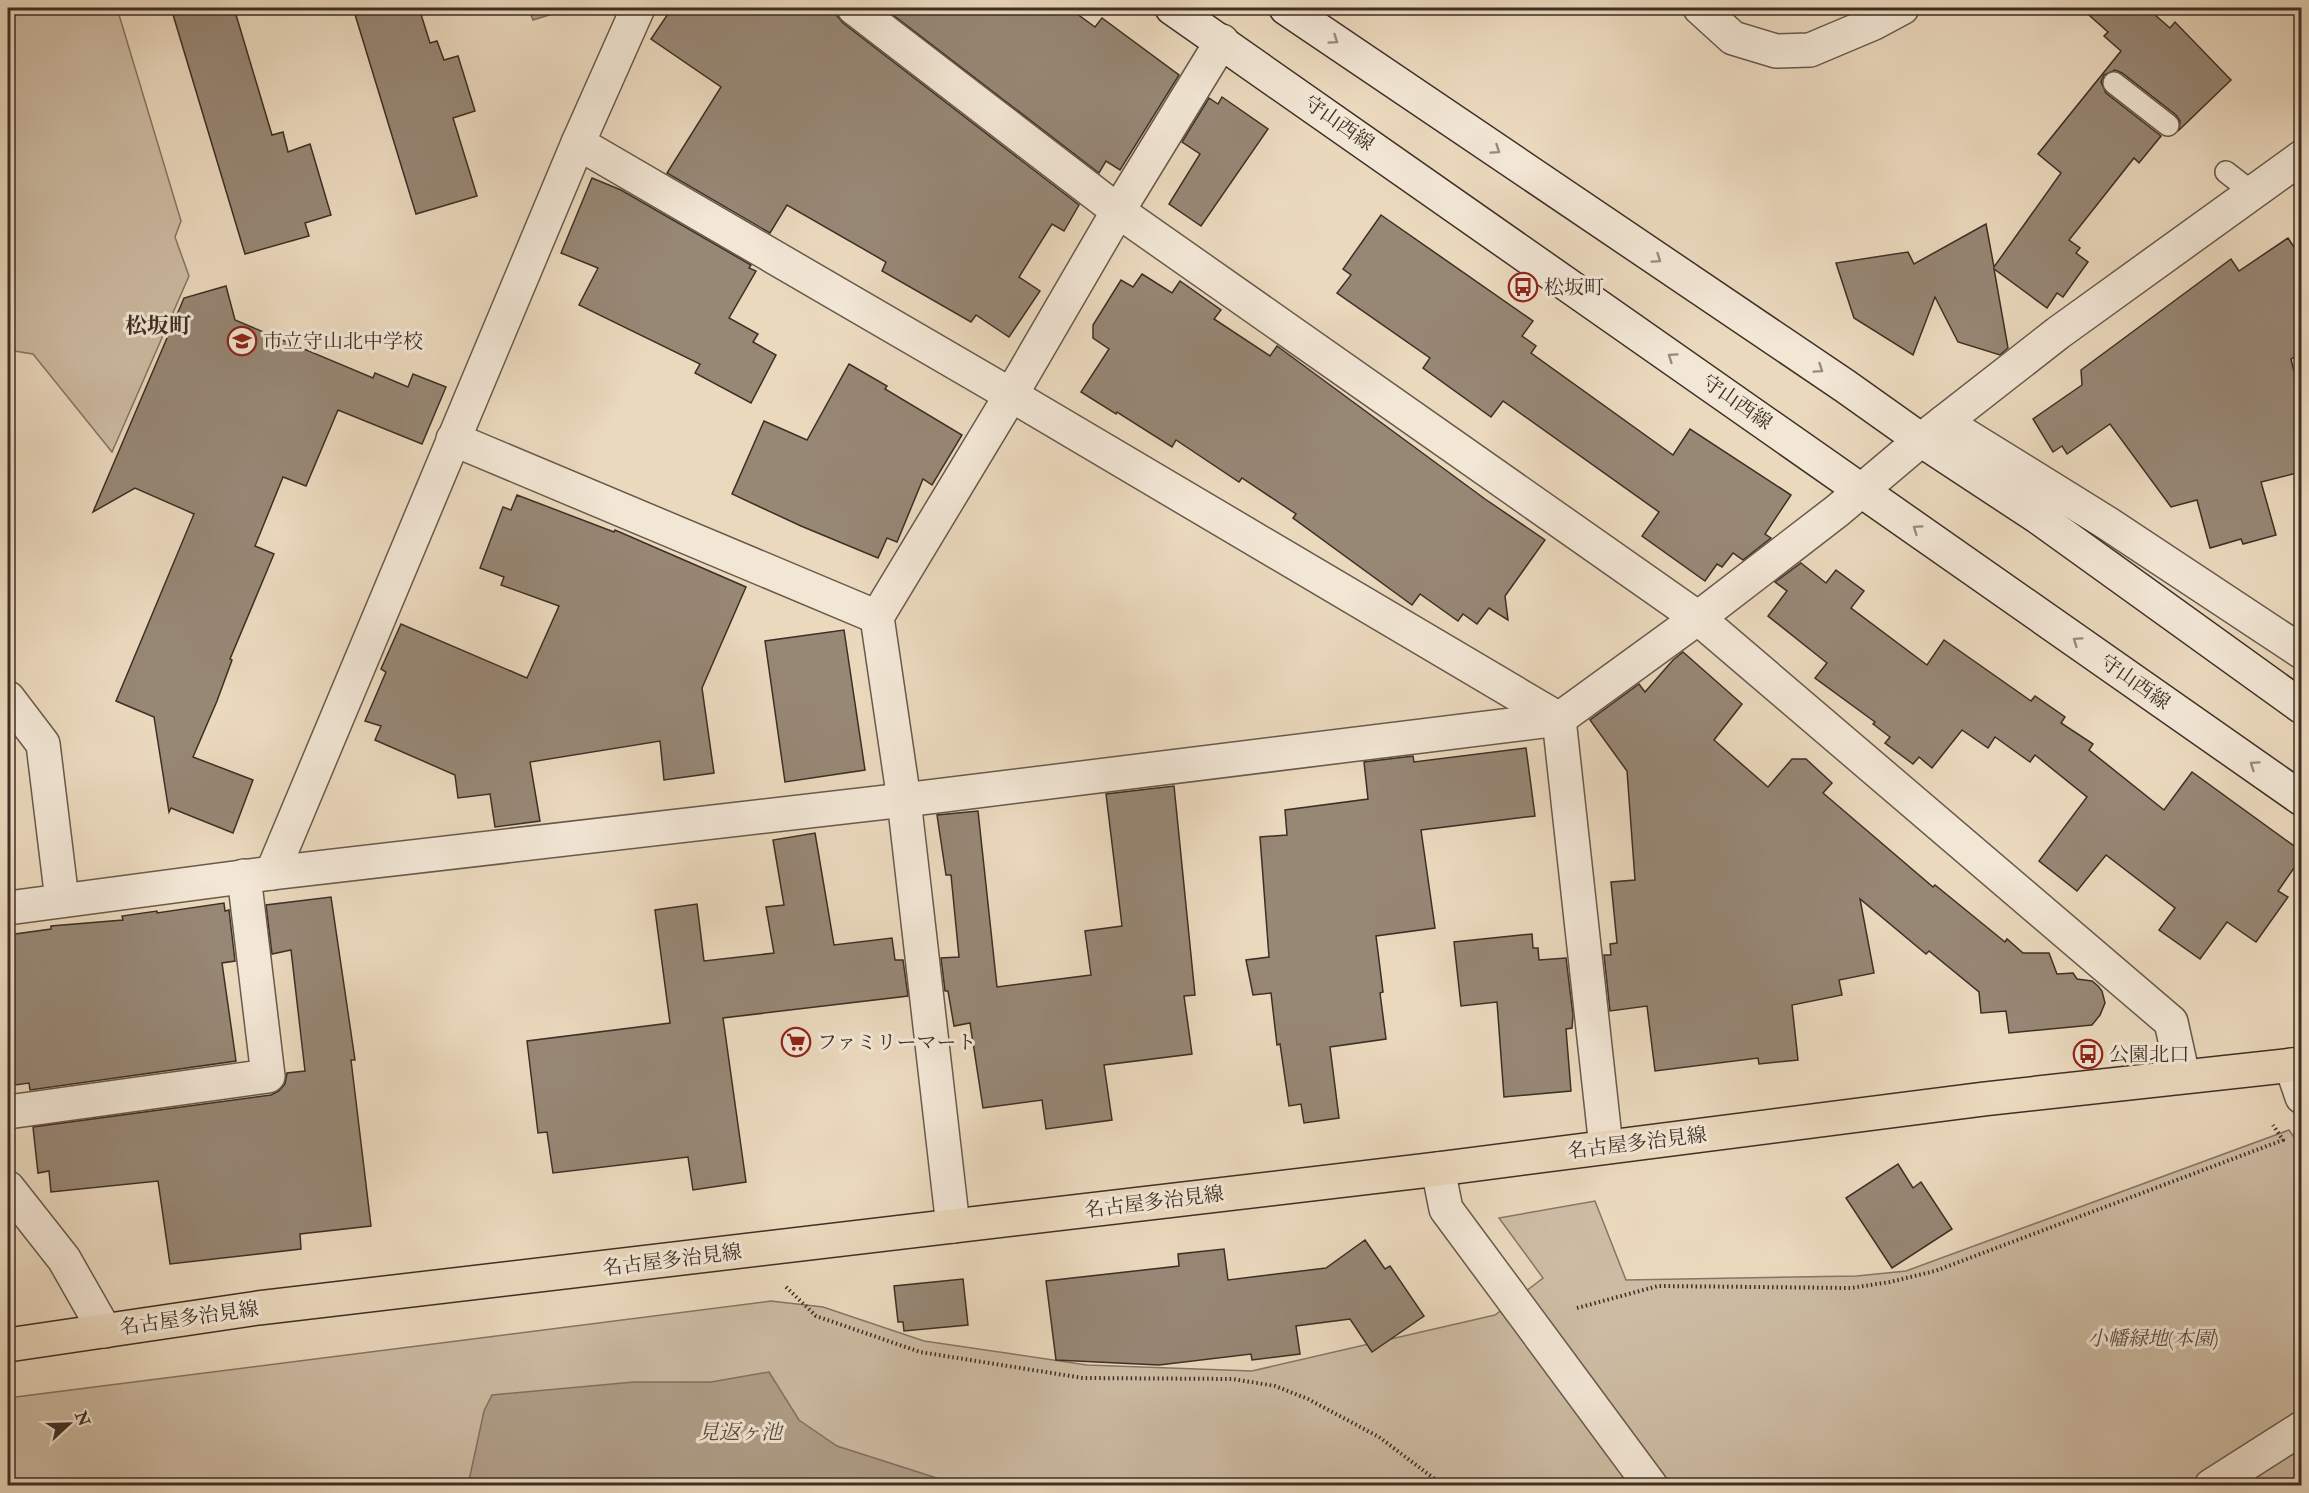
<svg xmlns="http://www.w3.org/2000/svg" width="2309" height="1493" font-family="'IM FELL Double Pica','Noto Serif JP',serif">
	<rect width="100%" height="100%" fill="#ebd9be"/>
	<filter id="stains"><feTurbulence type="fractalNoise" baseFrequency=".00333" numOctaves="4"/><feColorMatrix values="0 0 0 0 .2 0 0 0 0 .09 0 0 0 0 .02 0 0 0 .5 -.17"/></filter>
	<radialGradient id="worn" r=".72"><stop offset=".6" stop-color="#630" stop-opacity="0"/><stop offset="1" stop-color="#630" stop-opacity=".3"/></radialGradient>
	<g fill="#cdbca4" stroke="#857664" stroke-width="1.5">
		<path d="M8,8H117L181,221L175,237L189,276L112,452L33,354L8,350Z"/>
		<path d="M2289,1130L2301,1147V1485L8,1486V1398L771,1301L823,1307L924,1341L1087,1365L1252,1371L1495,1315L1543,1278L1499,1218L1595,1201L1626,1280L1857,1276L1906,1271Z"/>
	</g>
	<g fill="#b09f8a" stroke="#827262" stroke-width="1.5">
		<path d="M528,8H572L533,20Z"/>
		<path d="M769,1372L799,1420L837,1446L949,1482L952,1485H468L484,1411L492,1395L634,1382H711Z"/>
	</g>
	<g fill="#978775" stroke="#3d2f25" stroke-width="1.5">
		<path d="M171,8H234L272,135L283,132L288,152L310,144L331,215L305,223L309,236L245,254Z"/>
		<path d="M353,8H419L430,43L437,41L444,60L458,56L475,111L453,118L477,196L416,214Z"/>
		<path d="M672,8H836L837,16L843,23L1079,205L1064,231L1052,224L1019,277L1040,291L1009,337L976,315L971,322L882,271L886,262L787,205L770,233L667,173L721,87L651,39Z"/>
		<path d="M884,8H1069L1095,27L1102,18L1179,75L1120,170L1106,161L1099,173Z"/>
		<path d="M2081,8H2147L2170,28L2175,22L2231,80L2179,130L2180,121L2176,115L2122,73L2115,70L2104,75L2101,82L2106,93L2161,136L2139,163L2134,158L2069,240L2080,248L2076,253L2088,262L2063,297L2057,293L2047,308L1994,269L2008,348L2000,355L1958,342L1935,297L1913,355L1854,318L1836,263L1908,252L1914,264L1986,224L1994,267L2061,173L2038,154L2121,51L2104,36L2108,32Z"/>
		<path d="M1222,97L1268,129L1201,226L1169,204L1200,154L1182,142L1209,98L1218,104Z"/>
		<path d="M592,178L621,190L751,265L749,268L756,271L729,318L758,334L753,342L776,355L751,403L695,373L700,364L579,305L598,268L561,253Z"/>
		<path d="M1381,215L1533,321L1522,336L1536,346L1531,353L1673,455L1690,429L1791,495L1765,534L1771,538L1743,560L1733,553L1722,567L1717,564L1705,581L1642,536L1659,512L1503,401L1491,417L1423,368L1430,358L1337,293L1351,275L1343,269Z"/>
		<path d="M2288,238L2301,258V353L2291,359L2301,401V472L2261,482L2276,535L2243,544L2241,539L2210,548L2197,500L2171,507L2110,424L2067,454L2062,446L2053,452L2033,419L2082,385L2081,370L2231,259L2239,271Z"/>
		<path d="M1142,274L1172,293L1180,281L1221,310L1214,319L1270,356L1277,346L1485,499L1545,540L1505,596L1508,620L1489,608L1477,624L1463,614L1458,621L1420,594L1412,605L1293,518L1296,514L1242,478L1239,482L1176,440L1172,447L1117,412L1116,414L1081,392L1109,349L1093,338V325L1121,280L1133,287Z"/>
		<path d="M226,286L235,320L373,378L375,373L408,387L413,374L446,387L422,444L338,410L306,486L283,477L255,546L274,554L230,659L232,660L217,701L193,757L253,780L233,833L171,808L169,812L154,717L116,701L194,514L135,488L93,512L184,298Z"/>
		<path d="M849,364L887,386L885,389L962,435L932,485L923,479L897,542L887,538L878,558L801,526L732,494L764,421L807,440Z"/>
		<path d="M517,495L614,532L615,530L746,587L702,688L714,773L664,780L660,741L530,762L540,821L495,827L490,794L458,798L455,775L375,740L381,726L365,721L386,672L381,669L401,624L527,678L559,606L501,585L504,577L480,568L503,507L511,510Z"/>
		<path d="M1801,563L1826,583L1836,570L1864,591L1851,608L1927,665L1944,640L2031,701L2035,696L2065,717L2061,723L2093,744L2089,750L2164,810L2192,772L2301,851V858L2278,891L2288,897L2256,942L2227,922L2200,959L2159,930L2175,908L2106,855L2077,891L2039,861L2087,797L2035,755L2030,762L1995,737L1988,748L1962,730L1932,768L1919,757L1913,764L1885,743L1890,737L1873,724L1875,722L1815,678L1827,663L1768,616L1787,591L1775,582Z"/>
		<path d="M844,630L865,770L785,782L765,641Z"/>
		<path d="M1683,652L1742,704L1714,740L1768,787L1792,759H1806L1832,783L1823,793L1933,887L1935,885L2005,942L2007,939L2023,953H2049L2057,974L2073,973L2077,979L2092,981L2098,986L2102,991L2105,1003L2100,1015L2092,1025L2009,1033L2006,1011L1981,1013L1979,992L1929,951L1926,954L1860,899L1874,973L1839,980L1842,995L1792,1005L1798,1060L1759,1064L1758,1058L1655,1071L1647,1006L1610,1011L1604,955H1611L1610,944L1617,943L1611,882L1635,880L1627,771L1590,720L1639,684L1645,692L1673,660Z"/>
		<path d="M1526,748L1535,816L1421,830L1435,928L1376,936L1383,992L1380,993L1386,1039L1330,1047L1339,1118L1304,1123L1301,1104L1289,1106L1280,1044L1277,1045L1271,993L1253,995L1246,960L1269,957L1260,837L1287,835L1285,810L1368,799L1364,762L1413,756L1414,762Z"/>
		<path d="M1174,786L1195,995L1184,996L1192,1054L1104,1065L1112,1120L1046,1129L1042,1100L983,1108L970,1023L954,1026L948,991H945L941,958L959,957L951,875H946L937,815L978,811L997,987L1091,975L1085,931L1122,926L1106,794Z"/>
		<path d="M815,833L834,945L892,938L895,960H903L908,996L723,1018L746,1182L693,1190L688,1157L553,1173L547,1132L538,1133L527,1041L670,1023L655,910L697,904L704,961L774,953L766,907L784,905L773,840Z"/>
		<path d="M331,897L355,1060H351L371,1226L300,1234L301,1249L170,1264L158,1181L51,1192L49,1171L38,1173L33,1127L271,1095L279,1091L285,1084L287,1073L305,1071L291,950L272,954L266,905Z"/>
		<path d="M224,903L225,911L229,910L235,961L222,963L236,1061L30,1090L29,1083L8,1086V935L51,929V926L123,920L122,916L157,911V913Z"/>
		<path d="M1532,934L1533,948H1538L1539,960L1566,958L1573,1015L1572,1028L1566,1029L1571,1091L1504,1097L1497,1002L1461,1006L1454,942Z"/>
		<path d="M1898,1164L1913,1188L1921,1182L1952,1229L1892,1268L1846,1198Z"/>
		<path d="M1365,1240L1385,1269L1390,1266L1424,1316L1372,1352L1350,1319L1296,1326L1300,1354L1252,1360L1251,1354L1159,1365L1056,1360L1046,1281L1179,1266L1178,1254L1224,1249L1228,1280L1326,1268Z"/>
		<path d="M963,1279L968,1325L904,1331L903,1322H898L894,1286Z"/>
	</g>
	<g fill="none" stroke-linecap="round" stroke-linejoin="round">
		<g stroke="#685a4b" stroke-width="24">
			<g id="service">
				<path d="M2114,83L2168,125"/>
				<path d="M2226,172L2253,193"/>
			</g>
		</g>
		<g stroke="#685a4b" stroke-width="36">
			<g id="minor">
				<path d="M854,8L1118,211L1698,618L2171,1022L2183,1076"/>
				<path d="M1700,8L1733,38L1776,51L1810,50L1874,23L1902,8"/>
				<path d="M578,143L1011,395L1559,719L1606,1147"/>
				<path d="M1944,422L2107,523L2302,652"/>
				<path d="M453,439L877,617"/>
				<path d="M8,698L43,744L62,900"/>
				<path d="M272,873L578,143L638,8"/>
				<path d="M8,908L272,873L904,800L1559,719L1698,618L1837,511L1921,440L2058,333L2302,157"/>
				<path d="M2291,1065L2302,1097"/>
				<path d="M8,1112L268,1076L244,876"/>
				<path d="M1438,1169L1446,1209L1651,1486"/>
				<path d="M953,1226L904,800L877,617L1011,395L1118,211L1222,41"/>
				<path d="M2211,1486L2302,1428"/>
			</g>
		</g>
		<g stroke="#685a4b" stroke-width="36">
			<path id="tertiary" d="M8,1188L64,1259L105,1331"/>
		</g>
		<g stroke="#3d2f25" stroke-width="36">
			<g id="secondary">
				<path d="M1172,8L2302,799"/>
				<path d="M1286,8L1845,386L1921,440L2038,517L2302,707"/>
			</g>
		</g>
		<g stroke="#3d2f25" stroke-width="36">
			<path id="primary" d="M8,1345L258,1308L1438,1169L1984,1099L2302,1064"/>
		</g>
		<g stroke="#3d2f25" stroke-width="4" stroke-dasharray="1.5 3" stroke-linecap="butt">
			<path d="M786,1287L816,1316L920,1352L1083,1378L1233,1379L1275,1386L1308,1399L1379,1437L1444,1486"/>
			<path d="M1577,1308L1658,1286L1851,1288L1890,1282L1935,1271L2283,1140L2273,1125"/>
		</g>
		<use href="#service" stroke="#f2e6d5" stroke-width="21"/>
		<use href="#minor" stroke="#f2e6d5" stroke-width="33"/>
		<use href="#tertiary" stroke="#f2e6d5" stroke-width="33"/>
		<use href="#secondary" stroke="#f2e6d5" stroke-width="33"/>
		<use href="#primary" stroke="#ebd9be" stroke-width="33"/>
	</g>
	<defs><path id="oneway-chevron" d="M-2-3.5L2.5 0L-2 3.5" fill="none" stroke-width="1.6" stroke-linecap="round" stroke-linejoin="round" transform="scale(1.5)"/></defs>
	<g stroke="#988a7d">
		<use href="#oneway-chevron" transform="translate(1334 40) rotate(34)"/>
		<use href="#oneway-chevron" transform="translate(1496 150) rotate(34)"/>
		<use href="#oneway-chevron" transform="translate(1657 259) rotate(34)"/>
		<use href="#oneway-chevron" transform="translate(1672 357) rotate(-145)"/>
		<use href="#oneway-chevron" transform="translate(1819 369) rotate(34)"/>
		<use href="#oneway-chevron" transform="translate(1917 529) rotate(-145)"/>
		<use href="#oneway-chevron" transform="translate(2077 641) rotate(-145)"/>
		<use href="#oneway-chevron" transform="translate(2254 765) rotate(-145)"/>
	</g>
	<defs>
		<g id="bus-ring" transform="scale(1.5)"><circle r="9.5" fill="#f2e6d5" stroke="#8f2418" stroke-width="1.5"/><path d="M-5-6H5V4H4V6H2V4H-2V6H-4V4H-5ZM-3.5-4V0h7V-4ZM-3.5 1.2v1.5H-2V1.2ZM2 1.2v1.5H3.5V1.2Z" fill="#8f2418"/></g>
		<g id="school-ring" transform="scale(1.5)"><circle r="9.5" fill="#f2e6d5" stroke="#8f2418" stroke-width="1.5"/><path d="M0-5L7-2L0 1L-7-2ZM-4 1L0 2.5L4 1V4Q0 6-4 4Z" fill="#8f2418"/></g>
		<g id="supermarket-ring" transform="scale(1.5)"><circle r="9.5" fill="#f2e6d5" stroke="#8f2418" stroke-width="1.5"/><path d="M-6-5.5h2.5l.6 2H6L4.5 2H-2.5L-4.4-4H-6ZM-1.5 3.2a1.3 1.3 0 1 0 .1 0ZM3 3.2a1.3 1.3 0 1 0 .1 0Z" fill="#8f2418"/></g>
	</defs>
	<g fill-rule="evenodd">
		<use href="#bus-ring" x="1523" y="287"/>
		<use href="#school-ring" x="242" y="341"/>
		<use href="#supermarket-ring" x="796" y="1042"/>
		<use href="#bus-ring" x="2088" y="1054"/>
	</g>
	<g text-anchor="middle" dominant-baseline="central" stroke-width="6" stroke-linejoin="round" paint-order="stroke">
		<g font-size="20" fill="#3d2f25" stroke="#f2e6d5">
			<text transform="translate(1339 123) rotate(35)">守山西線</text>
			<text transform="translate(1737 402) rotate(35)">守山西線</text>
			<text transform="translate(2135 682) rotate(35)">守山西線</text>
			<text transform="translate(1637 1143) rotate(-7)">名古屋多治見線</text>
			<text transform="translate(1154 1202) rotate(-7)">名古屋多治見線</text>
			<text transform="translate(672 1260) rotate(-7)">名古屋多治見線</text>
			<text transform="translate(189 1318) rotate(-8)">名古屋多治見線</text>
		</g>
		<g font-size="20" fill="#3d2f25" stroke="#f2e6d5" text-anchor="start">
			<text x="1544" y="287">松坂町</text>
			<text x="263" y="341">市立守山北中学校</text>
			<text x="817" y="1042">ファミリーマート</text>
			<text x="2109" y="1054">公園北口</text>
		</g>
		<g font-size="20" font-style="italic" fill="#5a4b3e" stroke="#f2e6d5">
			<text x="2153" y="1338">小幡緑地(本園)</text>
		</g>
		<g font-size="21" font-style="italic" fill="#5a4b3e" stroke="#f2e6d5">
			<text x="740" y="1432">見返ヶ池</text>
		</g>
		<g font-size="22" font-weight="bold" fill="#3d2f25" stroke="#f2e6d5">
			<text x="158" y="326">松坂町</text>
		</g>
	</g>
	<rect width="2309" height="1493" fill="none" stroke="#ebd9be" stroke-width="30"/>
	<rect x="9" y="9" width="2291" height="1475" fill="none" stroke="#3d2f25" stroke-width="3"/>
	<rect x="15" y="15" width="2279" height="1463" fill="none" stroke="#3d2f25" stroke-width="1.5"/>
	<g transform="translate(69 1424) rotate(68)" stroke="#f2e6d5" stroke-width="4.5" paint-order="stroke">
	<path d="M0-4.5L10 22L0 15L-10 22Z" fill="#3d2f25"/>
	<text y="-9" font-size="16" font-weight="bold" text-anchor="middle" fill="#3d2f25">N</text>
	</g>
	<rect width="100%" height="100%" filter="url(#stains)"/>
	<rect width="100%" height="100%" fill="url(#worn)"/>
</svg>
